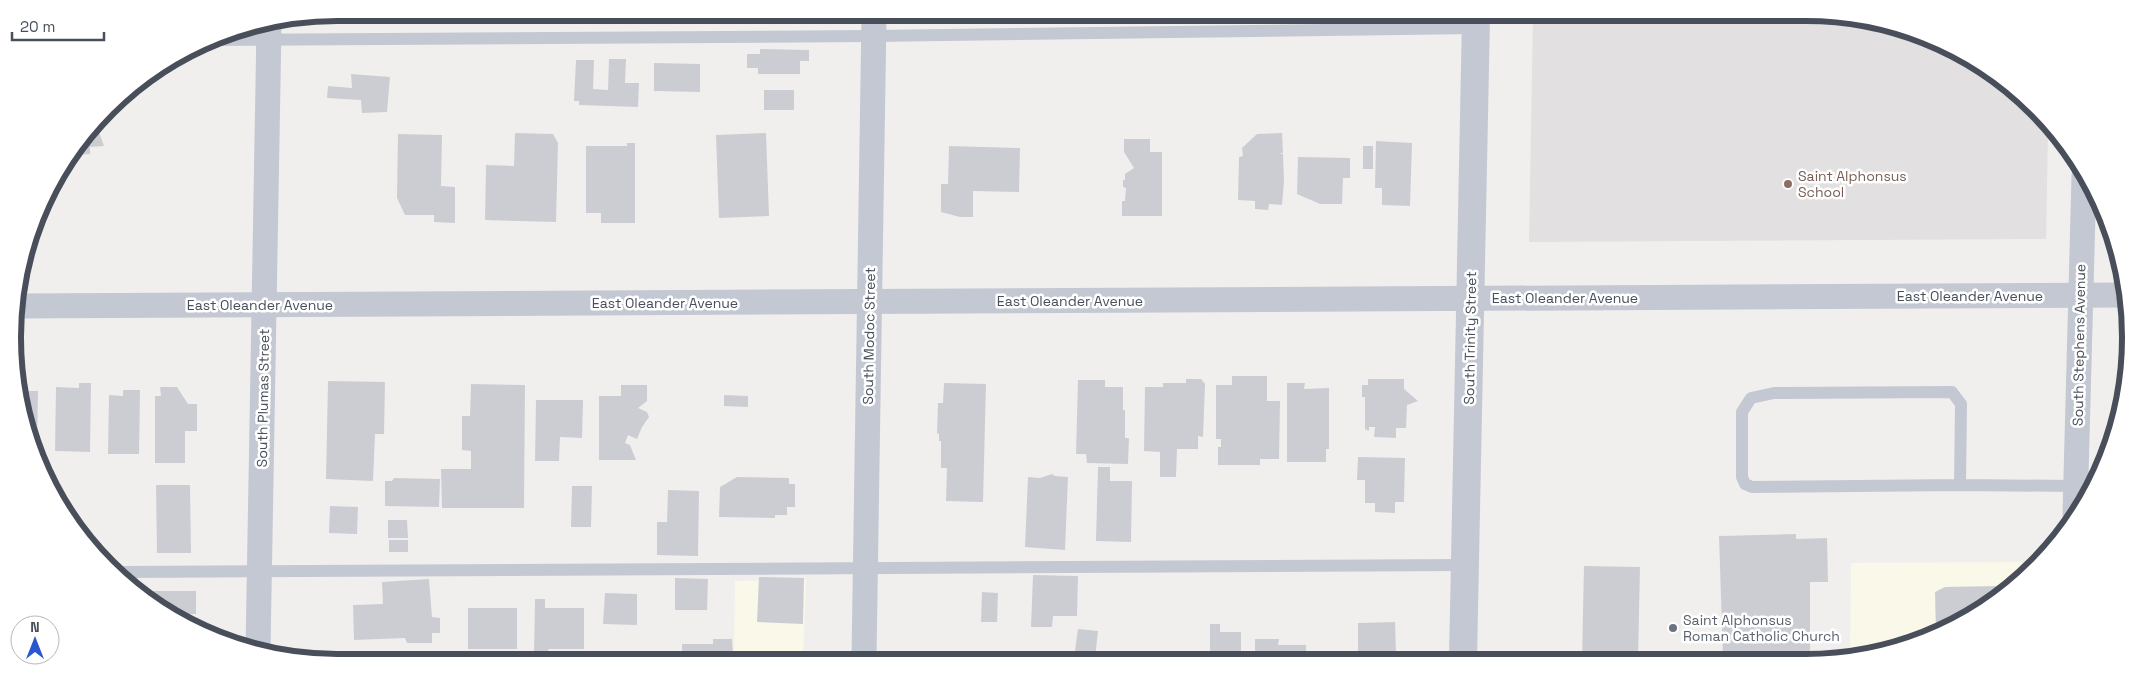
<svg xmlns="http://www.w3.org/2000/svg" width="2143" height="675" font-family="'Space Grotesk',sans-serif">
	<rect width="100%" height="100%" fill="#f1efee"/>
	<g fill="#faf8e9">
		<path d="M2036,562L2020,582L1949,629L1850,659L1851,563Z"/>
		<path d="M806,580L803,657H734L735,581Z"/>
	</g>
	<path fill="#e2e0e0" d="M1533,17L1869,19L1986,67L2048,129L2046,239L1529,242Z"/>
	<g fill="#cccdd3">
		<path d="M579,13L615,14V21L580,22Z"/>
		<path d="M760,49L809,50V61H800V74H758V68H747V54H760Z"/>
		<path d="M609,59H626L625,83H639L638,107L579,105V101H574L576,60H594L593,89L608,90Z"/>
		<path d="M654,63L700,64V92L654,91Z"/>
		<path d="M351,74L390,77L387,112L362,113L361,100L327,98L328,86L352,88Z"/>
		<rect x="764" y="90" width="30" height="20"/>
		<path d="M97,127L104,146L90,147V154L76,155Z"/>
		<path d="M515,133L553,134L558,143L556,222L485,220L486,165L514,166Z"/>
		<path d="M766,133L769,216L719,218L716,135Z"/>
		<path d="M1282,133L1283,153L1279,154H1283L1284,182L1282,205L1269,204L1268,210L1255,209V201L1238,200L1239,157L1243,156L1242,148L1257,134Z"/>
		<path d="M398,134L442,135L441,186L455,187V223L434,222V215H405L397,198Z"/>
		<path d="M1124,139H1150V152H1162V216H1122V201H1125L1126,188L1123,187V180H1125V174L1134,168L1124,152Z"/>
		<path d="M1376,141L1412,143L1410,206L1382,205V188H1375Z"/>
		<path d="M627,143H635V223H601V213H586V146H627Z"/>
		<path d="M949,146L1020,148L1019,192L973,191V217H960L941,212V184H948Z"/>
		<rect x="1363" y="146" width="10" height="23"/>
		<path d="M1298,157L1350,158V178H1343L1342,204H1320L1297,194Z"/>
		<path d="M1232,376H1267V401H1280L1279,459H1260V465H1218V447H1221V439H1216V385H1232Z"/>
		<path d="M1186,379H1201L1205,384L1203,437L1198,436V449H1177L1176,477H1160V452L1144,451L1145,387H1163V383H1186Z"/>
		<path d="M1368,379H1404V389L1418,401L1407,405L1406,428H1396V438L1374,437L1375,427H1369V431L1365,429V397H1362V385H1368Z"/>
		<path d="M1078,380H1105V387H1123V410H1125V438H1129L1128,464L1087,463L1086,454H1076Z"/>
		<path d="M328,381L385,382L384,434H375L373,481L326,479Z"/>
		<path d="M79,383H91L90,452L55,451L56,387L79,388Z"/>
		<path d="M944,383L986,384L983,502L946,501L947,468H941V441H939V434L937,433L938,403H943Z"/>
		<path d="M1287,383H1305L1304,389L1329,388V449H1326V462H1287Z"/>
		<path d="M471,384L525,385L524,508H442L441,469H471V451L462,450V416H470Z"/>
		<path d="M621,385H647V401L638,408L647,412L649,417L642,427L637,439L628,435L625,443L630,445L636,460H599V396H621Z"/>
		<path d="M160,387H177L188,404H197V431H185V463H155V396H161Z"/>
		<path d="M123,390H140L139,454H108L109,395L123,396Z"/>
		<path d="M22,391H38L37,451L24,421Z"/>
		<path d="M724,395L748,396V407L724,406Z"/>
		<path d="M536,400H583L582,438L560,437L559,461H535Z"/>
		<path d="M1358,457L1405,458L1404,502H1395V513L1375,512V503H1365V480H1357Z"/>
		<path d="M1098,467H1110V481H1132L1131,542L1096,541Z"/>
		<path d="M1052,474L1055,476L1068,477L1065,550L1025,547L1028,477L1040,478Z"/>
		<path d="M737,477L789,478V484H795V507H787V515H775V518L719,517L720,487Z"/>
		<path d="M394,478L440,479L439,507L385,506V481H392Z"/>
		<path d="M156,485H190L191,553H157Z"/>
		<path d="M572,486H592L591,527H571Z"/>
		<path d="M668,490L699,491L698,556L657,555V522H667Z"/>
		<path d="M330,506L358,507L357,534L329,533Z"/>
		<path d="M388,520H407L408,538H388Z"/>
		<path d="M1796,534V539L1827,538L1828,582H1810V660L1723,659L1719,536Z"/>
		<rect x="389" y="540" width="19" height="12"/>
		<path d="M1584,566L1640,567L1638,659H1582Z"/>
		<path d="M1033,575L1078,576L1077,616H1053L1052,627H1031Z"/>
		<path d="M759,577L804,578L803,624L757,622Z"/>
		<path d="M675,578L708,579L707,610H675Z"/>
		<path d="M429,579L432,617L440,618V633H432V643H407L405,638L354,640L353,605L383,604L382,582Z"/>
		<path d="M1997,586V597L1949,629L1936,633L1935,592L1945,587Z"/>
		<path d="M140,591H196V614H172L157,608Z"/>
		<path d="M982,592L998,593L997,622H981Z"/>
		<path d="M605,593L637,594V625L603,624Z"/>
		<path d="M535,599H545V608H584V649H548L550,655H534Z"/>
		<rect x="468" y="608" width="49" height="41"/>
		<path d="M1395,622L1396,653L1358,654V623Z"/>
		<path d="M1210,624H1220V632H1241V658H1210Z"/>
		<path d="M1078,629L1098,631L1095,658H1074Z"/>
		<path d="M713,639H732L733,655H723V657H682V644H713Z"/>
		<path d="M1255,639H1279L1278,645H1306V658H1255Z"/>
		<rect x="1326" y="653" width="30" height="6"/>
		<path d="M616,654H634L633,657H616Z"/>
		<path d="M803,654V657H749V656Z"/>
	</g>
	<g fill="none" stroke-linecap="round" stroke-linejoin="round">
		<g stroke="#c3c8d2" stroke-width="12">
			<path d="M209,40L873,36L1476,28"/>
			<path d="M1960,485L1752,487L1745,484L1742,477V412L1751,398L1774,393L1952,392L1961,404L1960,485L2076,486"/>
			<path d="M121,572L1465,565"/>
		</g>
		<g stroke="#c3c8d2" stroke-width="25">
			<path d="M16,306L2124,295"/>
			<path d="M2075,514L2084,176"/>
			<path d="M258,650L269,26"/>
			<path d="M864,657L874,15"/>
		</g>
		<path stroke="#c3c8d2" stroke-width="28" d="M1463,659L1476,17"/>
	</g>
	<circle fill="#8d6e63" stroke="#fff" stroke-width="2" cx="1788" cy="184" r="5"/>
	<circle fill="#6b7280" stroke="#fff" stroke-width="2" cx="1673" cy="628" r="5"/>
	<g text-anchor="middle" dominant-baseline="central" stroke-width="5" stroke-linejoin="round" paint-order="stroke">
		<g font-size="14" fill="#785e54" stroke="#fff" text-anchor="start">
			<text x="1798" y="176">Saint Alphonsus<tspan x="1798" dy="16">School</tspan></text>
		</g>
		<g font-size="14" fill="#484f5a" stroke="#fff">
			<text x="1970" y="296">East Oleander Avenue</text>
			<text x="1565" y="298">East Oleander Avenue</text>
			<text x="1070" y="301">East Oleander Avenue</text>
			<text x="665" y="303">East Oleander Avenue</text>
			<text x="260" y="305">East Oleander Avenue</text>
			<text transform="translate(869 336) rotate(-89)">South Modoc Street</text>
			<text transform="translate(1470 338) rotate(-89)">South Trinity Street</text>
			<text transform="translate(2079 345) rotate(-89)">South Stephens Avenue</text>
			<text transform="translate(263 398) rotate(-89)">South Plumas Street</text>
		</g>
		<g font-size="14" fill="#5b616d" stroke="#fff" text-anchor="start">
			<text x="1683" y="620">Saint Alphonsus<tspan x="1683" dy="16">Roman Catholic Church</tspan></text>
		</g>
	</g>
	<path d="M0 0H2143V675H0ZM337 21H1806A316 316 0 0 1 2122 337V338A316 316 0 0 1 1806 654H337A316 316 0 0 1 21 338V337A316 316 0 0 1 337 21Z" fill="#fff" fill-rule="evenodd"/>
	<path fill="none" stroke="#484f5a" stroke-width="6" d="M337 21H1806A316 316 0 0 1 2122 337V338A316 316 0 0 1 1806 654H337A316 316 0 0 1 21 338V337A316 316 0 0 1 337 21Z"/>
	<g transform="translate(35 640)"><circle r="24" fill="#ffffff" stroke="#b6b9bd"/>
	<path d="M0-4L9 19L0 12L-9 19Z" fill="#2a56cf"/>
	<text y="-8" font-size="14" font-weight="bold" text-anchor="middle" fill="#484f5a">N</text>
	</g>
	<path d="M12 32v8h92v-8" fill="none" stroke="#484f5a" stroke-width="2.5"/>
	<text x="20" y="32" font-size="15" fill="#484f5a" stroke="#ffffff" stroke-width="4" paint-order="stroke">20 m</text>
</svg>
